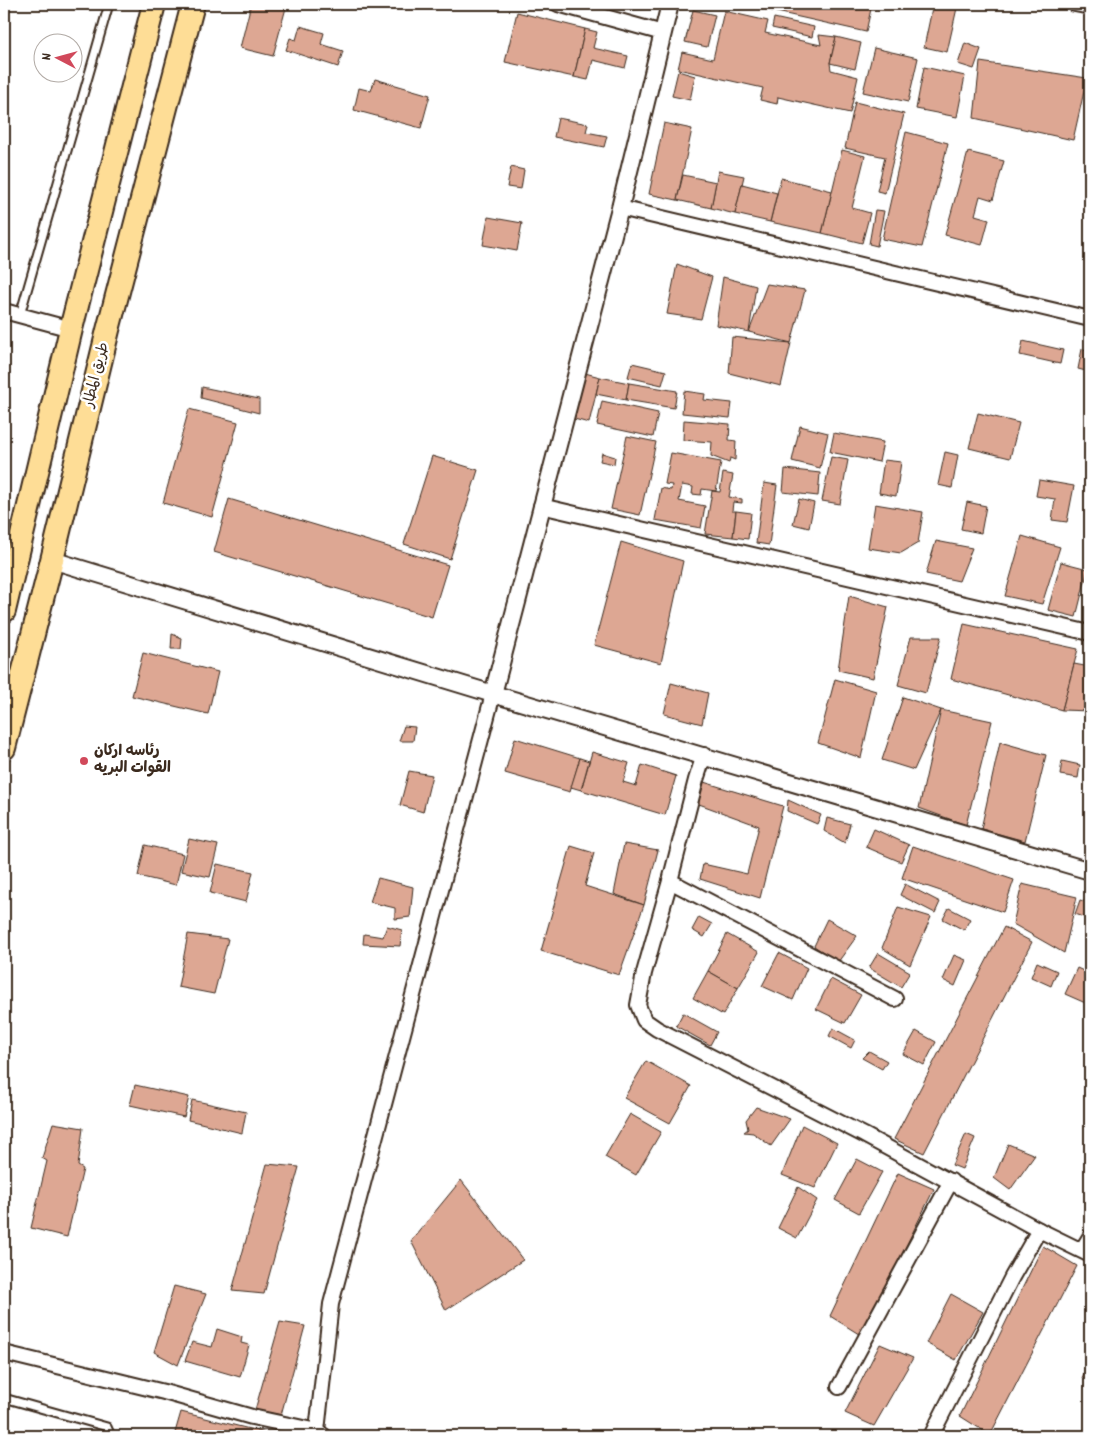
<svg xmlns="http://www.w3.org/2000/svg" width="1094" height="1440" font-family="Dekko,'Playpen Sans Arabic',sans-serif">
	<rect width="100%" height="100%" fill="#fff"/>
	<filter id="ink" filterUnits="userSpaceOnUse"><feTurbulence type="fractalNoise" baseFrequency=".02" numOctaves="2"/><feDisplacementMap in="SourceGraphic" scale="10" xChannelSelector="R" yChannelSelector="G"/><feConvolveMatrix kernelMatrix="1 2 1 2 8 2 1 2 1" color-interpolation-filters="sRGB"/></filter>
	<g filter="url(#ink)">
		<g fill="#dda793" stroke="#3b2a1e">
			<path d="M251,4H287L273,56L240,48Z"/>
			<path d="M741,4H872L866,32Z"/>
			<path d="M933,4L957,8L947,52L924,47Z"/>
			<path d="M693,10L715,15L707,47L685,42Z"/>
			<path d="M724,11L768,21L765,33L821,45L819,35L836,37L830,63L831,70L858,77L850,113L778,97L777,104L760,100L763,88L678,69L682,52L713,59Z"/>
			<path d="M517,12L585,29L574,77L505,62Z"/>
			<path d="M774,18L814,27L812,37L772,28Z"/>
			<path d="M300,26L324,33L321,44L343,51L338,67L286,50L290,38L296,40Z"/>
			<path d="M585,29L597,32L593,48L628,56L625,68L593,60L588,80L574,77Z"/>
			<path d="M836,37L861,43L855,69L830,63Z"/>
			<path d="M965,43L981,49L974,69L958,64Z"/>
			<path d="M874,48L918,58L908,102L863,92Z"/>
			<path d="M980,62L1087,78L1073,140L974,118Z"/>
			<path d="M924,67L965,76L957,117L916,109Z"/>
			<path d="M678,71L695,76L690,100L672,96Z"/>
			<path d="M375,79L430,95L421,128L354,110L359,88L371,91Z"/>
			<path d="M855,102L904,114L885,193L877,191L885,157L845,148Z"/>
			<path d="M558,118L588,124L586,132L607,136L604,147L554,137Z"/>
			<path d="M664,123L692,129L677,200L649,194Z"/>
			<path d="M906,132L948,143L922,247L882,239Z"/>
			<path d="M842,150L865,156L852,208L870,213L862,243L822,233Z"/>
			<path d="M968,152L1004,161L993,200L980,196L975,215L989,219L982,245L945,235Z"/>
			<path d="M511,167L524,170L521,189L507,187Z"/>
			<path d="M718,171L744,176L735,214L711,208Z"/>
			<path d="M683,175L716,182L711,208L677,200Z"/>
			<path d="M781,178L832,191L822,233L770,222Z"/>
			<path d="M742,184L777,193L770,222L735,214Z"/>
			<path d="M875,210L884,211L877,246L869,244Z"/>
			<path d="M488,217L522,223L517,251L483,245Z"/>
			<path d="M677,264L712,277L701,319L667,314Z"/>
			<path d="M723,277L756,286L749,332L716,325Z"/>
			<path d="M767,284L805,290L791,343L749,332Z"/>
			<path d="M732,337L791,343L781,386L729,373Z"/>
			<path d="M1023,341L1063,350L1060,364L1020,355Z"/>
			<path d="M1082,349L1090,350V372L1078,369Z"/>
			<path d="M632,363L666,371L662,385L628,377Z"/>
			<path d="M585,373L600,377L589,423L574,419Z"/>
			<path d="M600,377L629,383L626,400L596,394Z"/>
			<path d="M629,383L677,391L674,408L626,400Z"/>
			<path d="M202,387L259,399V413L201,398Z"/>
			<path d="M684,391L705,394L704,400L732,403L730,418L682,413Z"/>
			<path d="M602,401L658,413L653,437L597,425Z"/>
			<path d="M189,409L238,422L212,517L163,503Z"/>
			<path d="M978,413L1019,423L1010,458L969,448Z"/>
			<path d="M684,420L730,424L729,440L736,441L735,460L730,458L729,463L711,456L712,442L683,440Z"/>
			<path d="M800,426L828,433L820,468L792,461Z"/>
			<path d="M834,433L883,442L879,462L830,452Z"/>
			<path d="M627,436L656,442L640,515L611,509Z"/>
			<path d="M945,452L958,455L952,488L938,485Z"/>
			<path d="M602,453L615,457L614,464L600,461Z"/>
			<path d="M671,453L721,462L716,491L702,489L701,495L692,494L693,487L682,485L679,501L705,506L701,528L655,520L661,488L671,490L672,485L665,484Z"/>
			<path d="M432,456L478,470L450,559L404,544Z"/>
			<path d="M831,457L848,460L840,504L822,501Z"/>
			<path d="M884,460L901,462L896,496L879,493Z"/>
			<path d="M785,469L820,473L818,496L783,492Z"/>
			<path d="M723,473L733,475L729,497L742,499V503L733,502L732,511H736L733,537L705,534L712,491L720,492Z"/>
			<path d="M1039,480L1074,486L1067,522L1052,520L1055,499L1036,496Z"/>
			<path d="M764,483L777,485L769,545L756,543Z"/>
			<path d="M229,499L448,565L432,617L214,552Z"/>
			<path d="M799,499L814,503L809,528L793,524Z"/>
			<path d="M967,502L986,506L981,533L961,529Z"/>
			<path d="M875,504L923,512L918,543L901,553L868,548Z"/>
			<path d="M736,511L751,513L748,539L733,537Z"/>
			<path d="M1022,536L1060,547L1042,604L1005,596Z"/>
			<path d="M936,541L972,548L959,581L926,574Z"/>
			<path d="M621,542L683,561L661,663L594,645Z"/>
			<path d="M1061,562L1088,569L1076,617L1048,610Z"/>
			<path d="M849,596L888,607L873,678L838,670Z"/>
			<path d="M964,624L1078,649L1062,710L951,679Z"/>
			<path d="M172,634L182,638L181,649H171Z"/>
			<path d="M911,637H941L926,693L898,685Z"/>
			<path d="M143,653L218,672L208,714L132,696Z"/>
			<path d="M1074,664L1090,667V711L1062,710Z"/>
			<path d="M835,679L876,691L861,758L818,743Z"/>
			<path d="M671,683L708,693L702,724L664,714Z"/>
			<path d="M903,697L941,710L914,770L882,760Z"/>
			<path d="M941,710L992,721L966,825L919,808Z"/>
			<path d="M404,726L415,727L413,741H399Z"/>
			<path d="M515,738L580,758L570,792L505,773Z"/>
			<path d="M1000,742L1046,755L1025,841L981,829Z"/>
			<path d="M592,752L629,763L623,782L636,786L642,765L676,776L665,815L581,790Z"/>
			<path d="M580,758L589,761L581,790L571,787Z"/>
			<path d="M1062,761L1080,765L1078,778L1060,775Z"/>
			<path d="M409,771L432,775L423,812L400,805Z"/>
			<path d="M697,780L783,806L760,898L700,879L703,864L747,874L759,826L699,804Z"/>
			<path d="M788,800L821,815L817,824L787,811Z"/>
			<path d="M827,818L850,824L845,843L824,831Z"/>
			<path d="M874,829L909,845L901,862L866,847Z"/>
			<path d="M189,839L218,845L210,877L181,871Z"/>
			<path d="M624,844L658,850L644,905L614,894Z"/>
			<path d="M145,845L183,854L176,885L138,876Z"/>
			<path d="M571,846L594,853L585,886L644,905L619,975L541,951Z"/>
			<path d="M913,846L1014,880L1003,912L902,878Z"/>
			<path d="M217,864L253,872L246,902L210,893Z"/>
			<path d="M378,878L413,887L410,917L395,919V908L370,902Z"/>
			<path d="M905,884L940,902L935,913L900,895Z"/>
			<path d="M1022,884L1077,897L1064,953L1013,924Z"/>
			<path d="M1080,900L1090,903V919L1075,914Z"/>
			<path d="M898,907L931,917L910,965L882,948Z"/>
			<path d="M949,908L970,919L964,930L943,919Z"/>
			<path d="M699,917L712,924L704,937L692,930Z"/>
			<path d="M827,919L857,936L838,962L814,946Z"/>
			<path d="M387,926L402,930L400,946L363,944L364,934L383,937Z"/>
			<path d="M1004,927L1032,942L924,1153L894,1139Z"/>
			<path d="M188,934L228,939L214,994L178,987Z"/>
			<path d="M727,934L759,952L738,988L708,971Z"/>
			<path d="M779,953L807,968L793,1000L762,986Z"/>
			<path d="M878,953L910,972L901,987L869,968Z"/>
			<path d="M954,955L966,960L955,986L943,980Z"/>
			<path d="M1037,962L1057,971L1051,986L1031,977Z"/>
			<path d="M1077,968L1090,974V1005L1065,994Z"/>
			<path d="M708,971L738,988L723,1015L693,998Z"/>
			<path d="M831,979L861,995L845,1023L816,1009Z"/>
			<path d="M683,1013L717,1032L710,1045L676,1026Z"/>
			<path d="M833,1028L855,1040L851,1048L829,1036Z"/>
			<path d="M916,1031L936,1042L924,1065L903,1054Z"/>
			<path d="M869,1051L887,1061L882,1069L862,1058Z"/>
			<path d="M646,1061L691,1086L670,1123L624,1098Z"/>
			<path d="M135,1085L189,1097L184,1117L130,1105Z"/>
			<path d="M192,1100L246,1112L242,1133L188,1120Z"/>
			<path d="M756,1107L790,1119L771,1146L753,1133L744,1132L748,1129L746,1120Z"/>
			<path d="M630,1114L661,1132L636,1175L605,1157Z"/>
			<path d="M53,1123L83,1128L78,1166L83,1169L67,1237L31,1228L47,1161L42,1158Z"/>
			<path d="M802,1125L837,1143L815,1188L782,1175Z"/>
			<path d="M966,1134L975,1138L962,1169L952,1165Z"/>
			<path d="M1008,1144L1035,1155L1010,1190L994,1178Z"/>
			<path d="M857,1159L882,1172L859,1213L835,1200Z"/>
			<path d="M267,1164L299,1167L264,1294L232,1291Z"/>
			<path d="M898,1173L934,1189L862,1336L830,1316Z"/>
			<path d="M461,1180L523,1260L446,1310L411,1241Z"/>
			<path d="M798,1187L817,1200L797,1238L778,1228Z"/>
			<path d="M1043,1246L1077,1266L990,1435L960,1416Z"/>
			<path d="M174,1286L206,1294L178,1365L154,1352Z"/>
			<path d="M951,1294L983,1312L956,1360L926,1343Z"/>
			<path d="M280,1322L305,1326L281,1415L255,1410Z"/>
			<path d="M217,1329L242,1337L241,1343L249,1345L240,1377L185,1361L192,1342L212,1347Z"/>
			<path d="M880,1344L913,1358L874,1426L845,1413Z"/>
			<path d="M1090,1360V1382L1082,1378Z"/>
			<path d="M181,1412L278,1436H174Z"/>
		</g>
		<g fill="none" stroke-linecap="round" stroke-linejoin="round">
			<g stroke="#3b2a1e" stroke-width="11">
				<g id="service">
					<path d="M20,315L109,4"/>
					<path d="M4,1398L107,1427L111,1436"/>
				</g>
			</g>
			<g stroke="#3b2a1e" stroke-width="18">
				<g id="minor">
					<path d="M558,4L663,33"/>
					<path d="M1075,4L1090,7"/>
					<path d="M620,208L1090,319"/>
					<path d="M4,311L71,329"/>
					<path d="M541,506L1090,633"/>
					<path d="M704,755L696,780L670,881L644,973L638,1005L644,1020L657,1029L864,1135L1039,1230L1012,1277L931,1436"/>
					<path d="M670,881L895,999"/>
					<path d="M1039,1230L1090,1255"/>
					<path d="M1082,1250L1090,1237"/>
					<path d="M4,1353L164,1392L252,1417L317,1431L324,1436"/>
					<path d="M839,1387L951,1181"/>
					<path d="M317,1431L331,1304L493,694"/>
				</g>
			</g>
			<g stroke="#3b2a1e" stroke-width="20">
				<g id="tertiary">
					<path d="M52,560L493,694L1090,871"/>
					<path d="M493,694L620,208L670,4"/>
				</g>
			</g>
			<g stroke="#3b2a1e" stroke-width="26">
				<g id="trunk">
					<path d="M4,611L71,329L154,4"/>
					<path d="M4,748L52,560L108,330L193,4"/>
				</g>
			</g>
			<use href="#service" stroke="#fff" stroke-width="7"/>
			<use href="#minor" stroke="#fff" stroke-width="14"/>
			<use href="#tertiary" stroke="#fff" stroke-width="16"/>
			<use href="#trunk" stroke="#fedd96" stroke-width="22"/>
		</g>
	</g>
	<circle fill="#d1495b" stroke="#fff" stroke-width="2" cx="84" cy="761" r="5"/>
	<g text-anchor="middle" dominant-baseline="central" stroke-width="5" stroke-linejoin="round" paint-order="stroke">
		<g font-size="15" fill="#3b2a1e" stroke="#fff">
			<text transform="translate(97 375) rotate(-76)">طريق المطار</text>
		</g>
		<g font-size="15" font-weight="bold" fill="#3b2a1e" stroke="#fff" text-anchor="start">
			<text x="94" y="752">رئاسه اركان<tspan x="94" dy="17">القوات البريه</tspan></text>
		</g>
	</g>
	<rect width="1094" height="1440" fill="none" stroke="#fff" stroke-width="20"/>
	<rect x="10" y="10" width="1074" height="1420" fill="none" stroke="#3b2a1e" stroke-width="2" filter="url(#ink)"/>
	<g transform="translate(58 58) rotate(276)"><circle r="24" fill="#ffffff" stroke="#b1aaa5"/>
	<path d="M0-4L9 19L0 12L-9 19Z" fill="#d1495b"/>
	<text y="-8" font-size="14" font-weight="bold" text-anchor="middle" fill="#3b2a1e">N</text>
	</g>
</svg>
